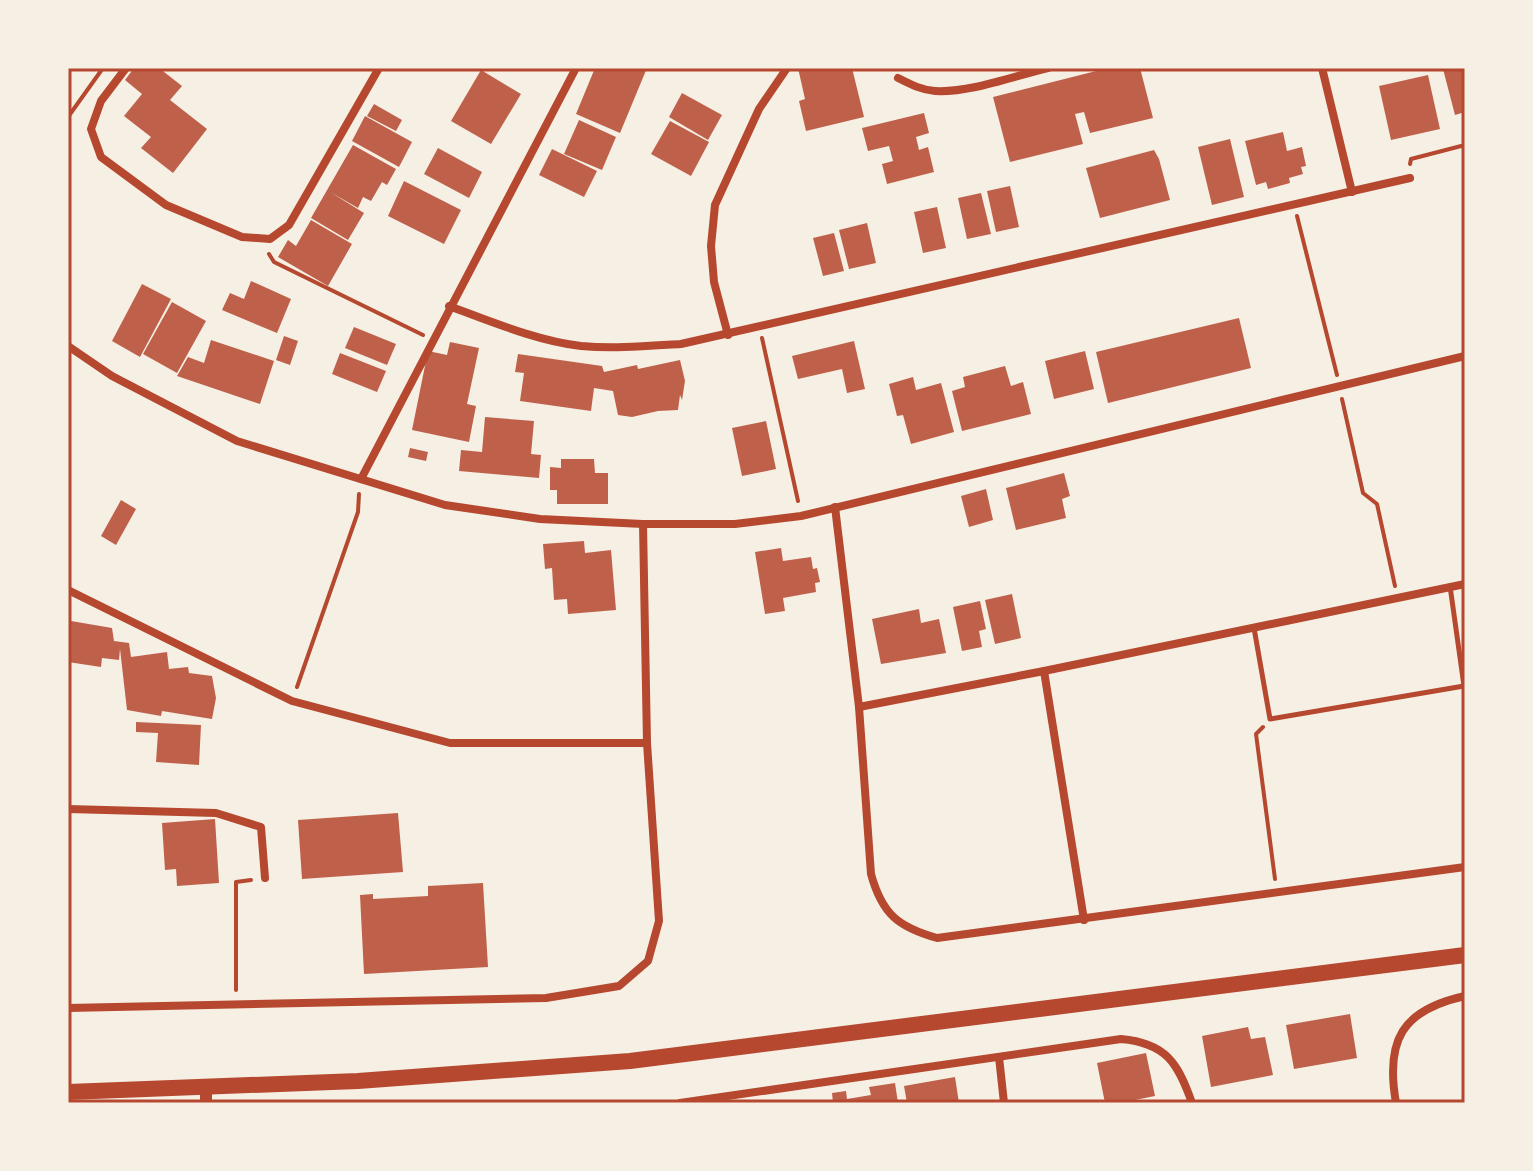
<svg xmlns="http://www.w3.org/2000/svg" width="1533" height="1171" font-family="Ubuntu,sans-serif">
	<rect width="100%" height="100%" fill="#f6efe4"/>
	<g fill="#bf614a">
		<path d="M134,68H159L182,86L170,100L207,129L173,173L141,148L151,137L124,116L142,94L125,80Z"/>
		<path d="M595,68H647L620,133L576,114Z"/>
		<path d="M798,68H852L864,117L806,131L799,101L805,99Z"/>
		<path d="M1108,68H1140L1153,118L1090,133L1084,112L1075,114L1083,144L1010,162L993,97Z"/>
		<path d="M1449,68H1465V112L1455,115L1443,69Z"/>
		<path d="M481,70L521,94L491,144L451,121Z"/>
		<path d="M1428,75L1440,129L1391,140L1379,86Z"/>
		<path d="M682,93L722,115L708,140L669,117Z"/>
		<path d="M374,104L402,120L396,131L367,116Z"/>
		<path d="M924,113L929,133L916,137L919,150L928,147L934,172L887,184L882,164L893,161L889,146L868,151L862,128Z"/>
		<path d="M365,116L412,142L399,167L352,141Z"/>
		<path d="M579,120L616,137L602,170L564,154Z"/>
		<path d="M670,121L709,142L691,176L651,154Z"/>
		<path d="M1283,132L1287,151L1302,147L1306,166L1301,167L1303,174L1289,178L1290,183L1268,189L1266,182L1256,185L1245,141Z"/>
		<path d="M1230,139L1244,197L1212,205L1198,147Z"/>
		<path d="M353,145L396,169L387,185L382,182L371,201L363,197L358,208L330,192L364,213L348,240L311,218Z"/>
		<path d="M438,148L482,172L469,198L424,174Z"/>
		<path d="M552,149L597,171L584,197L539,175Z"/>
		<path d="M1154,150L1159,159L1170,200L1100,218L1086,168Z"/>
		<path d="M404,181L461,210L444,244L388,216Z"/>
		<path d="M1010,186L1019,227L996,232L987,191Z"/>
		<path d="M981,193L991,234L967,239L958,198Z"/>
		<path d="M937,207L946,248L923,253L914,212Z"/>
		<path d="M311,220L352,244L328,286L278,257L288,240L296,246Z"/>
		<path d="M867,223L876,263L849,269L839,230Z"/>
		<path d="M834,233L844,271L823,276L813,238Z"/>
		<path d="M251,281L291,299L277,333L222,310L230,293L244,299Z"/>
		<path d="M142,284L171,299L140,357L112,341Z"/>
		<path d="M172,302L206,321L177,373L143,354Z"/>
		<path d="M1239,318L1251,368L1108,403L1096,352Z"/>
		<path d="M354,327L396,344L387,365L345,348Z"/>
		<path d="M284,336L298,341L290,365L276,360Z"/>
		<path d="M211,340L274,361L260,404L177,376L188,357L204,363Z"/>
		<path d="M854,341L865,389L847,393L842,369L798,379L792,356Z"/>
		<path d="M450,342L479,348L467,404L476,406L469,442L412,430L428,351L447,355Z"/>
		<path d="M1085,351L1094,389L1054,399L1045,361Z"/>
		<path d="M340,353L386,371L377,392L332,374Z"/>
		<path d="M518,354L602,366L604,372L637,365L638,369L680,360L685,381L682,400L680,395L678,410L658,411L632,417L618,415L613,391L594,388L591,411L520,401L524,373L515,372Z"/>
		<path d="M1005,366L1011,386L1023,382L1031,414L962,431L952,391L965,387L963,377Z"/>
		<path d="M913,377L916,390L941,383L954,432L911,444L903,415L897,416L889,384Z"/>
		<path d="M485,417L534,421L531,454L541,455L539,478L459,471L461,450L482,452Z"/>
		<path d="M766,421L776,469L742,476L732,428Z"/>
		<path d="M410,448L428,452L426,461L408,457Z"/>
		<path d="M561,459H594L595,473H608V504H557V490H550V467L561,468Z"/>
		<path d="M1064,473L1070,496L1062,499L1066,518L1016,530L1006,488Z"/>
		<path d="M986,489L993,520L969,527L961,496Z"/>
		<path d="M121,500L136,509L116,545L101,536Z"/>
		<path d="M584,541L585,553L611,550L616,610L568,614L567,599L554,600L552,568L545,569L543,544Z"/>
		<path d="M781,548L783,561L811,557L813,569L817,568L820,582L815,583L816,592L783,598L785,611L765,614L755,552Z"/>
		<path d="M1012,594L1021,638L995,644L985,600Z"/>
		<path d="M980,601L986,629L979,631L982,647L962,651L953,607Z"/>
		<path d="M919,609L921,623L939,619L946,653L881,664L872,619Z"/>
		<path d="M68,612L71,621L112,628L114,641L129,643L131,657L167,652L169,669L188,667L189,673L212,676L216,698L212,719L162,711L161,716L127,710L120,649L119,660L102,658L101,667L68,662Z"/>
		<path d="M136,722L201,725L199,765L156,762L158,733L136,732Z"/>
		<path d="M398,813L403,872L302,879L298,820Z"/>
		<path d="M215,819L219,883L177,886L176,869L165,870L162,823Z"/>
		<path d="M483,883L488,967L364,974L360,895L373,894V899L428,896V886Z"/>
		<path d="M1350,1014L1357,1058L1294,1069L1286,1025Z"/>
		<path d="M1248,1027L1251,1039L1265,1037L1273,1075L1211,1087L1202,1036Z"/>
		<path d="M1146,1053L1155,1096L1120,1103H1105L1097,1063Z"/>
		<path d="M955,1077L959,1103H907L904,1086Z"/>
		<path d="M895,1083L898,1103H833L832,1093L846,1091L847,1099L871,1095L869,1087Z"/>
	</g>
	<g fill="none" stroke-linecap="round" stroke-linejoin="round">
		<g stroke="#b5482f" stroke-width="4">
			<path d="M68,117L103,68"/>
			<path d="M1410,164L1411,159L1465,145"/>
			<path d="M1297,216L1337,375"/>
			<path d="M269,254L274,262L423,335"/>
			<path d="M762,338L798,501"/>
			<path d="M1342,399L1363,493L1377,504L1395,586"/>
			<path d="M297,687L358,512L359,494"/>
			<path d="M1263,727L1256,734L1275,879"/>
			<path d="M236,990V882L251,880"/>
		</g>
		<path stroke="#b5482f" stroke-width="5" d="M1254,628L1270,719L1464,686L1450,586"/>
		<g stroke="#b5482f" stroke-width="8">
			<path d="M126,68L101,101L91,129L101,157L166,205L242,237L270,239L289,225L379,68"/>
			<path d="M1322,68L1352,192"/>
			<path d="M898,78C910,84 921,90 935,91C969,93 1014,76 1048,68"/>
			<path d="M449,306C490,321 537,341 581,346C614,349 648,346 681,344L1410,178"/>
			<path d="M728,335L714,282L711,246L715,205L759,109L787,68"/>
			<path d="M68,346L112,376L237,441L445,505L540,519L643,524H735L801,516L1465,356"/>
			<path d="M361,479L576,68"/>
			<path d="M835,507L859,707L871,874C882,914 898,927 937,938L1465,867"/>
			<path d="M68,590L292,701L450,743H647"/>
			<path d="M1044,671L1084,920"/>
			<path d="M859,707L1044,671L1465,584"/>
			<path d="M68,809L216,813L261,827L265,878"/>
			<path d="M68,1008L546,998L619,986L648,961L659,921L647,743L643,524"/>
			<path d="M999,1057L1004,1103"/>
			<path d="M680,1103L1121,1039C1166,1043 1178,1063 1192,1103"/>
			<path d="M1396,1103C1385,1040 1402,1010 1465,996"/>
		</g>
		<path stroke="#b5482f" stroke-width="12" d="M206,1103V1088"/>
		<path stroke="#b5482f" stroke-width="16" d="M68,1092L358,1081L630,1061L1465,955"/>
	</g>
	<rect width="1533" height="1171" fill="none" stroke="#f6efe4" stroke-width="140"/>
	<rect x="70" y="70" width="1393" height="1031" fill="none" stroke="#b5482f" stroke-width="3"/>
</svg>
